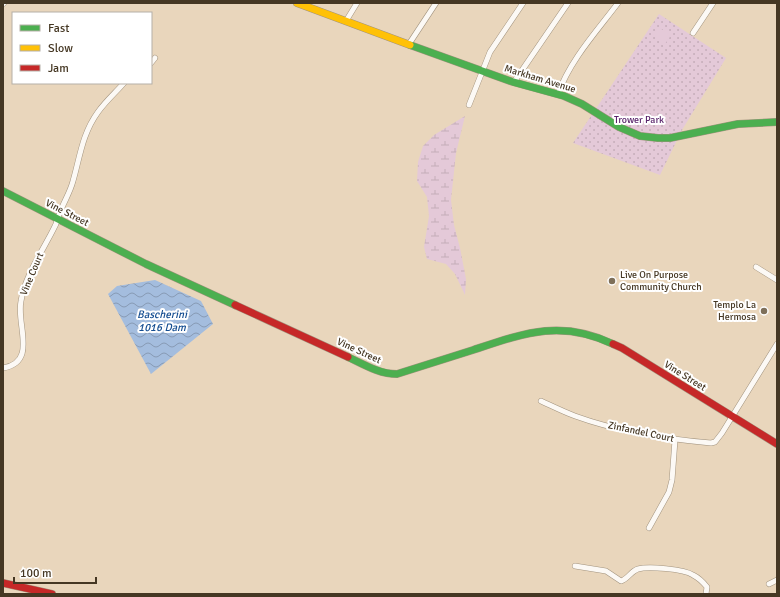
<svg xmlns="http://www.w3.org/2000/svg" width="780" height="597" font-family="Signika,sans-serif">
	<defs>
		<pattern id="wetland-marsh" width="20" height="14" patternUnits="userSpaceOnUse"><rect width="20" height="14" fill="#e4c9d8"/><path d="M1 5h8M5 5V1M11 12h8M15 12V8" fill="none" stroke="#c5adb9"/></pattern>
		<pattern id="park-dots" width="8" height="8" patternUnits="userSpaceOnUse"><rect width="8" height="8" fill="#e4c9d8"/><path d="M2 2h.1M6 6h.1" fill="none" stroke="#c5adb9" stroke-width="1.8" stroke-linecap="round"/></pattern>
		<pattern id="water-waves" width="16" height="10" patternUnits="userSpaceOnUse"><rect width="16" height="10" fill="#a4bdde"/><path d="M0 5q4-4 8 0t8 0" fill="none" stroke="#879ab4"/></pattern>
	</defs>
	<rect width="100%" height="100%" fill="#e9d6bc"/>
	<path fill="url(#wetland-marsh)" d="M465,116L456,153L451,200L454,225L460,248L466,279L465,295L455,274L446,264L427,259L424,247L429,216L427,197L417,181L418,162L423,146L434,135Z"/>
	<path fill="url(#park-dots)" d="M659,14L726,58L682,130L660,175L573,143Z"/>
	<path fill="#e4c9d8" d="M658,27L671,35L665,44L653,35Z"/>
	<path fill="url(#water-waves)" d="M155,280L201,301L213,324L151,374L108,294L117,286Z"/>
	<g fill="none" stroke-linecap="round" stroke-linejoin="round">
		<g stroke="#a2937e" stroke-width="6">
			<g id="street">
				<path d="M3,4L4,3"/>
				<path d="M346,21L357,3"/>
				<path d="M693,33L713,3"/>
				<path d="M409,44L436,3"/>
				<path d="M151,63L155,58"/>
				<path d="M514,82L568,3"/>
				<path d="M558,94C570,60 597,31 618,3"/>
				<path d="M469,105L490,52L523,3"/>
				<path d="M756,267L777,280"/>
				<path d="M3,368C38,362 16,325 21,301C25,275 44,249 55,226C57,223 57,218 59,215C63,203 70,193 73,181C80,157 82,134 98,112C105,102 115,93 124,83"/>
				<path d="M541,401C552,406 564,412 575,416C619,432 665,439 711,443L715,442L722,433L777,344"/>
				<path d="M649,528L669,492L672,480L675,440"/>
				<path d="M575,566L606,571L621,581C628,579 631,571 638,569C648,566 684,569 693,575C699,578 703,582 707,587L706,594"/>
				<path d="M769,584L777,580"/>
			</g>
		</g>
		<g stroke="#a2937e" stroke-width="8">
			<g id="fast">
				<path d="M410,45L513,82L564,96L582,104L619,127L640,136L658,138H670L738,124L777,122"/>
				<path d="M3,191L146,264L235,305"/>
				<path d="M348,357C363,364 379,374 397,374C422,366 448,358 473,350C524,333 561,319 613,344"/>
			</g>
		</g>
		<g stroke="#a2937e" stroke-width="8">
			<path id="slow" d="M297,3L410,45"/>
		</g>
		<g stroke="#a2937e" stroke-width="8">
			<g id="jam">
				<path d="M235,305L348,357"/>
				<path d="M613,344L622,348L777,444"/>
				<path d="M3,583L52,594"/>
			</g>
		</g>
		<use href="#street" stroke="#fcf9f5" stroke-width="5"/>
		<use href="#fast" stroke="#4caf50" stroke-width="7"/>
		<use href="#slow" stroke="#ffc107" stroke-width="7"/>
		<use href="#jam" stroke="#c62828" stroke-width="7"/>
	</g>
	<g fill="#7e6f59" stroke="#fff" stroke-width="1.5">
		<circle cx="612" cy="281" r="4"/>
		<circle cx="764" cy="311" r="4"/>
	</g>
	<g text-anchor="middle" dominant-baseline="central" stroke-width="4" stroke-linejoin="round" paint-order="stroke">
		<g font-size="10" fill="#453723" stroke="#fff">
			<text transform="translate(540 79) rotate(17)">Markham Avenue</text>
			<text transform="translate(67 213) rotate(27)">Vine Street</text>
			<text transform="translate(32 274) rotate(-67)">Vine Court</text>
			<text transform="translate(359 351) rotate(25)">Vine Street</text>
			<text transform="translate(685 376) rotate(32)">Vine Street</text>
			<text transform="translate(641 432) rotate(12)">Zinfandel Court</text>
		</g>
		<g font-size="10" fill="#5a256c" stroke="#fff">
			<text x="639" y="120">Trower Park</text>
		</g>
		<g font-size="10" fill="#453723" stroke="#fff" text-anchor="start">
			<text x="620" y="275">Live On Purpose<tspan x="620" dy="12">Community Church</tspan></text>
			<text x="756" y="305" text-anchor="end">Templo La<tspan x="756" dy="12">Hermosa</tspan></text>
		</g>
		<g font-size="11" font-style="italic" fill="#144d91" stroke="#fff">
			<text x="162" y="314">Bascherini<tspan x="162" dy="13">1016 Dam</tspan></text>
		</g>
	</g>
	<rect width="780" height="597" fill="none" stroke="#453723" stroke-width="8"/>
	<rect x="12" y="12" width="140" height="72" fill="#ffffff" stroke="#b5afa7"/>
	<rect x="20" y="25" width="20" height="6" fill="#4caf50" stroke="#b5afa7"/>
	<text x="48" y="32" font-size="12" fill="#453723">Fast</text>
	<rect x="20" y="45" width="20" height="6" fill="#ffc107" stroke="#b5afa7"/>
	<text x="48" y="52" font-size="12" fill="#453723">Slow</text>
	<rect x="20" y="65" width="20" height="6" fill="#c62828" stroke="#b5afa7"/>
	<text x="48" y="72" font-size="12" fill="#453723">Jam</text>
	<path d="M14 577v6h82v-6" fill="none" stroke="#453723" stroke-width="2"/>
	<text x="20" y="577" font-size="12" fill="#453723" stroke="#ffffff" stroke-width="3" paint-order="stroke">100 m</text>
</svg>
